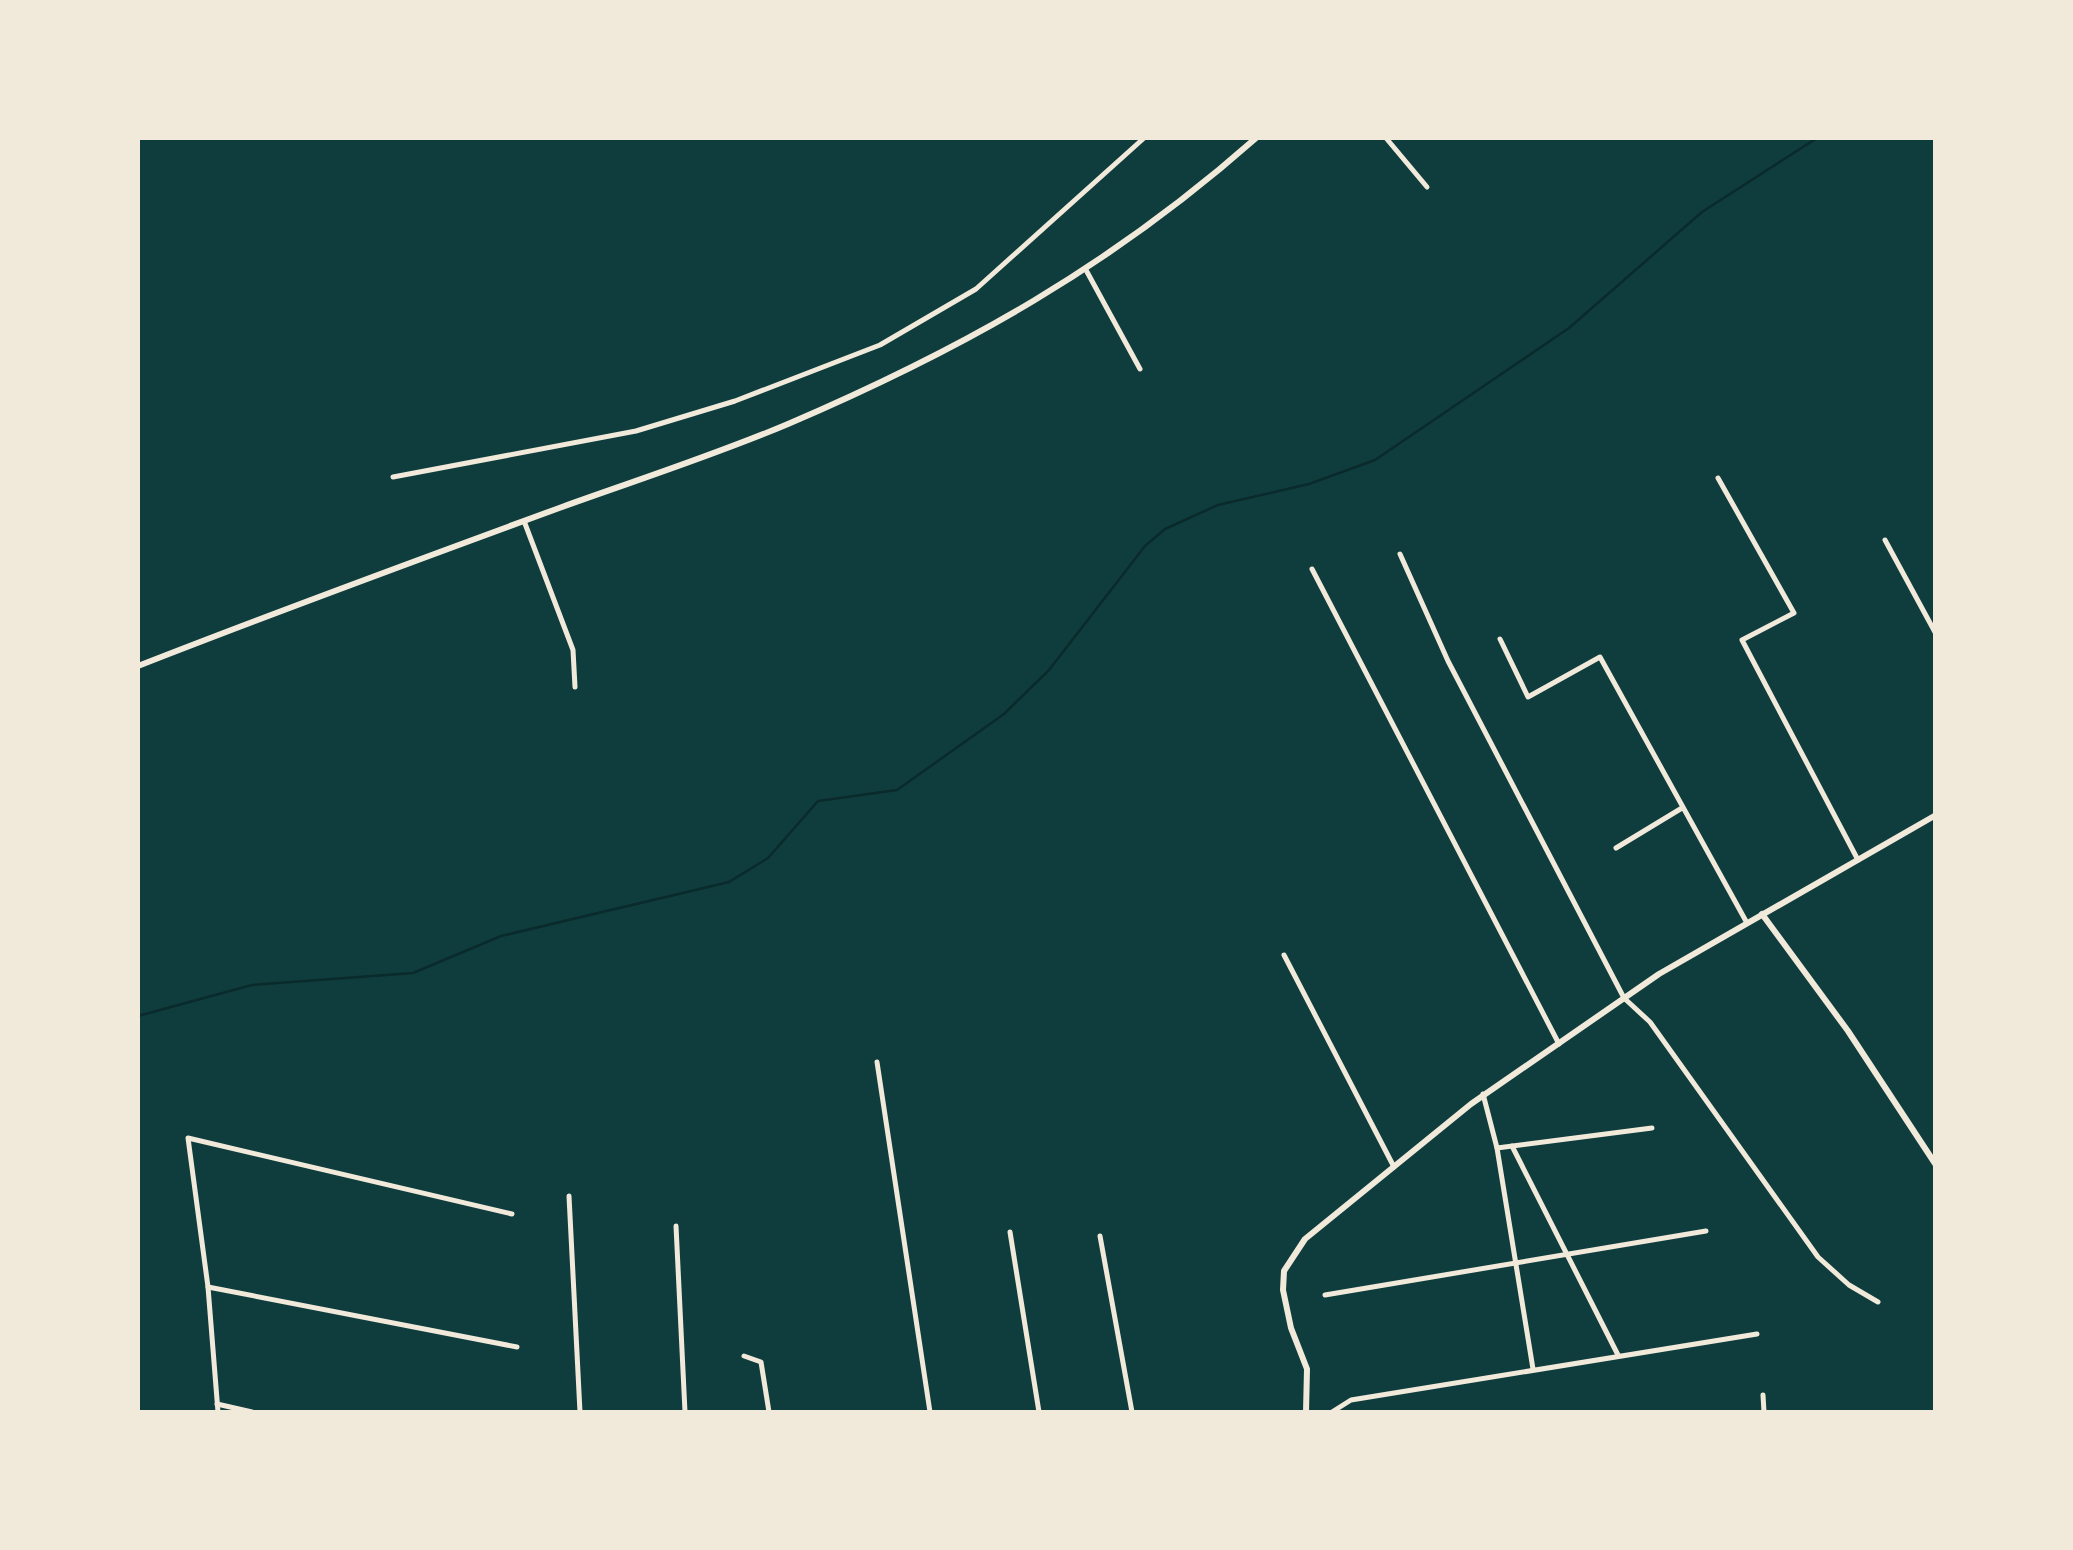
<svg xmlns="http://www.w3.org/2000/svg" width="2073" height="1550" font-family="'Open Sans',sans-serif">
	<rect width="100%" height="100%" fill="#0f3d3e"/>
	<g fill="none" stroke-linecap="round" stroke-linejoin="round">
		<path stroke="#0a2a2b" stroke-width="2.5" d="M138,1016L252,985L413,973L501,936L729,882L768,858L818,801L897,790L1004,714L1049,670L1145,546L1165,529L1218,505L1309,484L1375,460L1569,328L1702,212L1817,138"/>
		<g stroke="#f1e9da" stroke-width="5">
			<path d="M1386,138L1427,187"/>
			<path d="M1086,270L1140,369"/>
			<path d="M393,477L636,431L735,401L880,345L976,289L1144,138"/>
			<path d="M1718,478L1794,613L1742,640L1858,860"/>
			<path d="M524,521L573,650L575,687"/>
			<path d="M1885,540L1936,634"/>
			<path d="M1400,554L1448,661L1624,998L1650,1022L1818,1257L1849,1285L1878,1302"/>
			<path d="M1312,569L1559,1044"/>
			<path d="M1500,639L1528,697L1600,657L1747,923"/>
			<path d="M1616,848L1682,808"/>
			<path d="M1284,955L1394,1167"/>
			<path d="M877,1062L930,1412"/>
			<path d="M1483,1094L1497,1148L1533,1369"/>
			<path d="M1512,1146L1618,1355"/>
			<path d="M1497,1148L1652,1128"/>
			<path d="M569,1196L580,1412"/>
			<path d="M676,1226L685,1412"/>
			<path d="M1010,1232L1039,1412"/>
			<path d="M1100,1236L1132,1412"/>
			<path d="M208,1287L517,1347"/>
			<path d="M1325,1295L1706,1231"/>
			<path d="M744,1356L761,1362L769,1412"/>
			<path d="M1763,1395L1764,1412"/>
			<path d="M217,1404L252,1412"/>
			<path d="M218,1412L208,1287L188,1138L512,1214"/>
			<path d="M1332,1412L1351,1400L1757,1334"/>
		</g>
		<g stroke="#f1e9da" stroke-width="6">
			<path d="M138,666C278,611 420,559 562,507C637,480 715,455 788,424C965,348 1111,266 1256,138"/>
			<path d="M1762,914L1848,1031L1936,1165"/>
			<path d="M1306,1412L1307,1369L1291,1328L1283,1290L1284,1271L1305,1239L1471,1104L1659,974L1936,815"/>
		</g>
	</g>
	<rect width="2073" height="1550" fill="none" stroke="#f1e9da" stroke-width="280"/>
</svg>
